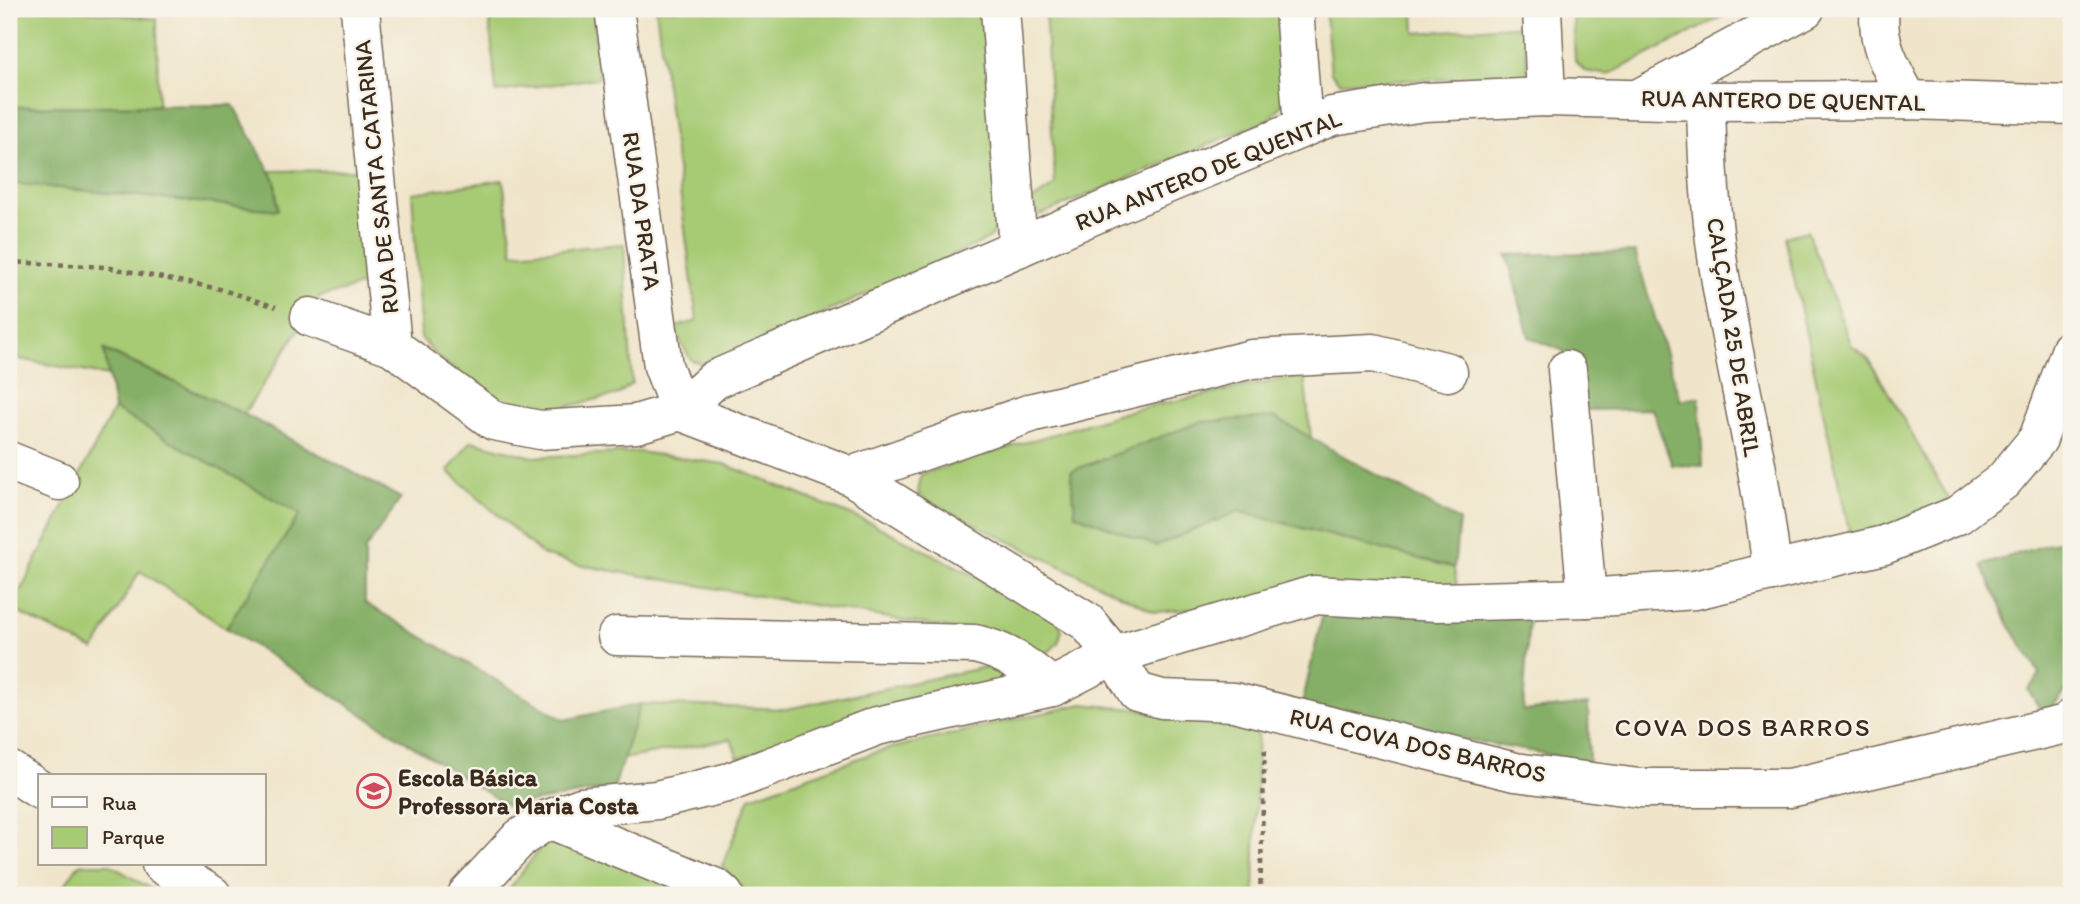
<svg xmlns="http://www.w3.org/2000/svg" width="2080" height="904" font-family="Itim,sans-serif">
	<rect width="100%" height="100%" fill="#f7f3e8"/>
	<filter id="ink" filterUnits="userSpaceOnUse"><feTurbulence type="fractalNoise" baseFrequency=".0143" numOctaves="2"/><feDisplacementMap in="SourceGraphic" scale="14" xChannelSelector="R" yChannelSelector="G"/><feConvolveMatrix kernelMatrix="1 2 1 2 8 2 1 2 1" color-interpolation-filters="sRGB"/></filter>
	<filter id="wash" filterUnits="userSpaceOnUse"><feTurbulence type="fractalNoise" baseFrequency=".00686" numOctaves="4" result="noise"/><feDisplacementMap in="SourceGraphic" scale="28" xChannelSelector="R" yChannelSelector="G"/><feGaussianBlur stdDeviation="1.57" result="paint"/><feColorMatrix in="noise" values="0 0 0 0 0 0 0 0 0 0 0 0 0 0 0 0 0 1.4 0 .05"/><feComposite in="paint" operator="in"/></filter>
	<g filter="url(#wash)">
		<rect width="100%" height="100%" fill="#f0e5ca"/>
		<g fill="#a7cb74" stroke="#717a49" stroke-width="2">
			<path d="M9,9H68L157,19L158,105L9,107Z"/>
			<path d="M555,9H593L599,78L496,92L489,16Z"/>
			<path d="M656,9H982L1000,217L991,238L708,366L691,360L672,328L697,321Z"/>
			<path d="M1045,9H1279L1285,102L1270,119L1040,215L1030,202L1055,185Z"/>
			<path d="M1325,9H1414L1415,33L1524,25L1528,77L1340,82L1331,73Z"/>
			<path d="M1573,9H1737L1608,75L1585,71L1575,61Z"/>
			<path d="M356,170L371,283L320,297L244,414L105,350L108,376L9,357V183L278,210L275,180L270,171Z"/>
			<path d="M503,180L513,253L624,244L632,383L619,394L531,415L493,399L436,356L421,338L412,193Z"/>
			<path d="M1807,231L1852,346L1869,359L1950,501L1851,539L1785,237Z"/>
			<path d="M1304,375L1311,438L1274,417L1156,546L1238,511L1454,568L1457,587L1155,612L927,501L918,493L921,474L1136,409Z"/>
			<path d="M114,409L300,514L226,628L140,571L94,650L11,609Z"/>
			<path d="M471,441L533,457L639,452L724,464L873,524L1056,617L1062,630L1058,643L1044,656L993,636L579,565L543,555L448,471Z"/>
			<path d="M1010,662L1000,682L738,758L731,739L623,759L640,704L787,709Z"/>
			<path d="M1082,704L1258,721L1254,895H749L722,866L750,797L879,751Z"/>
			<path d="M558,838L699,895H505L543,844Z"/>
			<path d="M79,864H109L161,895H58Z"/>
		</g>
		<g fill="#85af66" stroke="#606c42" stroke-width="2">
			<path d="M233,105L275,180L278,210L9,183V107Z"/>
			<path d="M1635,252L1680,400L1699,397L1703,466L1672,465L1652,409L1582,410L1564,351L1529,337L1507,255Z"/>
			<path d="M104,350L244,414L401,498L365,550V603L564,720L640,704L614,788L508,806L226,628L300,514L114,409Z"/>
			<path d="M1274,417L1459,521L1454,568L1239,511L1156,546L1075,514L1071,471L1200,422Z"/>
			<path d="M2071,537V686L2044,715L2028,690L2040,674L2008,623L1982,565Z"/>
			<path d="M1323,612L1529,617L1523,711L1588,704L1589,762L1301,709Z"/>
		</g>
	</g>
	<g filter="url(#ink)">
		<g fill="none" stroke-linecap="round" stroke-linejoin="round">
			<g stroke="#7a6b5a" stroke-width="41">
				<g id="minor">
					<path d="M360,9L392,346"/>
					<path d="M614,9L663,366L680,411L714,380L1121,203L1332,116L1424,102L1546,97L1706,101L1908,100L2071,105"/>
					<path d="M1000,9L1018,248"/>
					<path d="M1294,9L1303,127"/>
					<path d="M1542,9L1546,97"/>
					<path d="M1880,9C1875,43 1893,71 1908,100"/>
					<path d="M1641,97L1805,9"/>
					<path d="M1706,101C1707,161 1711,223 1721,282C1737,379 1762,474 1772,572"/>
					<path d="M310,317L392,346L494,421L540,430L636,424L680,411L851,476L1087,622L1114,655L1137,692L1162,699L1234,702L1515,772L1639,788H1790L2066,724L2071,719"/>
					<path d="M1567,370L1587,598"/>
					<path d="M9,461L59,481"/>
					<path d="M851,476L1034,412L1252,359L1373,353L1448,372"/>
					<path d="M617,636L975,644C1009,652 1026,666 1052,687"/>
					<path d="M9,770L40,790"/>
					<path d="M549,819L716,888L724,895"/>
					<path d="M161,864L212,895"/>
					<path d="M467,895L520,838L549,819L581,807L657,800L730,782L877,726L1052,687L1114,655L1314,595L1437,602L1587,598L1695,590L1884,545L1958,515L2003,481L2038,439L2071,349"/>
				</g>
			</g>
			<g stroke="#7a6b5a" stroke-width="4.5" stroke-dasharray="5 5" stroke-linecap="butt">
				<path d="M9,262L106,267L220,289L276,307"/>
				<path d="M1260,895L1265,746"/>
			</g>
			<use href="#minor" stroke="#fff" stroke-width="38"/>
		</g>
	</g>
	<defs>
		<g id="school-ring" transform="scale(1.75)"><circle r="9.5" fill="#f7f3e8" stroke="#d1495b" stroke-width="1.5"/><path d="M0-5L7-2L0 1L-7-2ZM-4 1L0 2.5L4 1V4Q0 6-4 4Z" fill="#d1495b"/></g>
	</defs>
	<g fill-rule="evenodd">
		<use href="#school-ring" x="374" y="791"/>
	</g>
	<g text-anchor="middle" dominant-baseline="central" stroke-width="5" stroke-linejoin="round" paint-order="stroke">
		<g font-size="24" fill="#3b2a1e" stroke="#f7f3e8">
			<text transform="translate(1783 100) rotate(1)">RUA ANTERO DE QUENTAL</text>
			<text transform="translate(1208 170) rotate(-22)">RUA ANTERO DE QUENTAL</text>
			<text transform="translate(376 177) rotate(-96)">RUA DE SANTA CATARINA</text>
			<text transform="translate(642 211) rotate(82)">RUA DA PRATA</text>
			<text transform="translate(1734 337) rotate(81)">CALÇADA 25 DE ABRIL</text>
			<text transform="translate(1418 745) rotate(13)">RUA COVA DOS BARROS</text>
		</g>
		<g font-size="24" font-weight="bold" fill="#3b2a1e" stroke="#f7f3e8" text-anchor="start">
			<text x="398" y="777">Escola Básica<tspan x="398" dy="28">Professora Maria Costa</tspan></text>
		</g>
		<g font-size="26" letter-spacing="2" fill="#3b2a1e" stroke="#f7f3e8">
			<text x="1743" y="727">COVA DOS BARROS</text>
		</g>
	</g>
	<rect width="2080" height="904" fill="none" stroke="#f7f3e8" stroke-width="35"/>
	<rect x="38" y="774" width="228" height="91" fill="#f7f3e8" stroke="#aca397" stroke-width="2"/>
	<rect x="52" y="797" width="35" height="10" fill="#ffffff" stroke="#aca397" stroke-width="2"/>
	<text x="102" y="810" font-size="21" fill="#3b2a1e">Rua</text>
	<rect x="52" y="827" width="35" height="21" fill="#a7cb74" stroke="#aca397" stroke-width="2"/>
	<text x="102" y="844" font-size="21" fill="#3b2a1e">Parque</text>
</svg>
